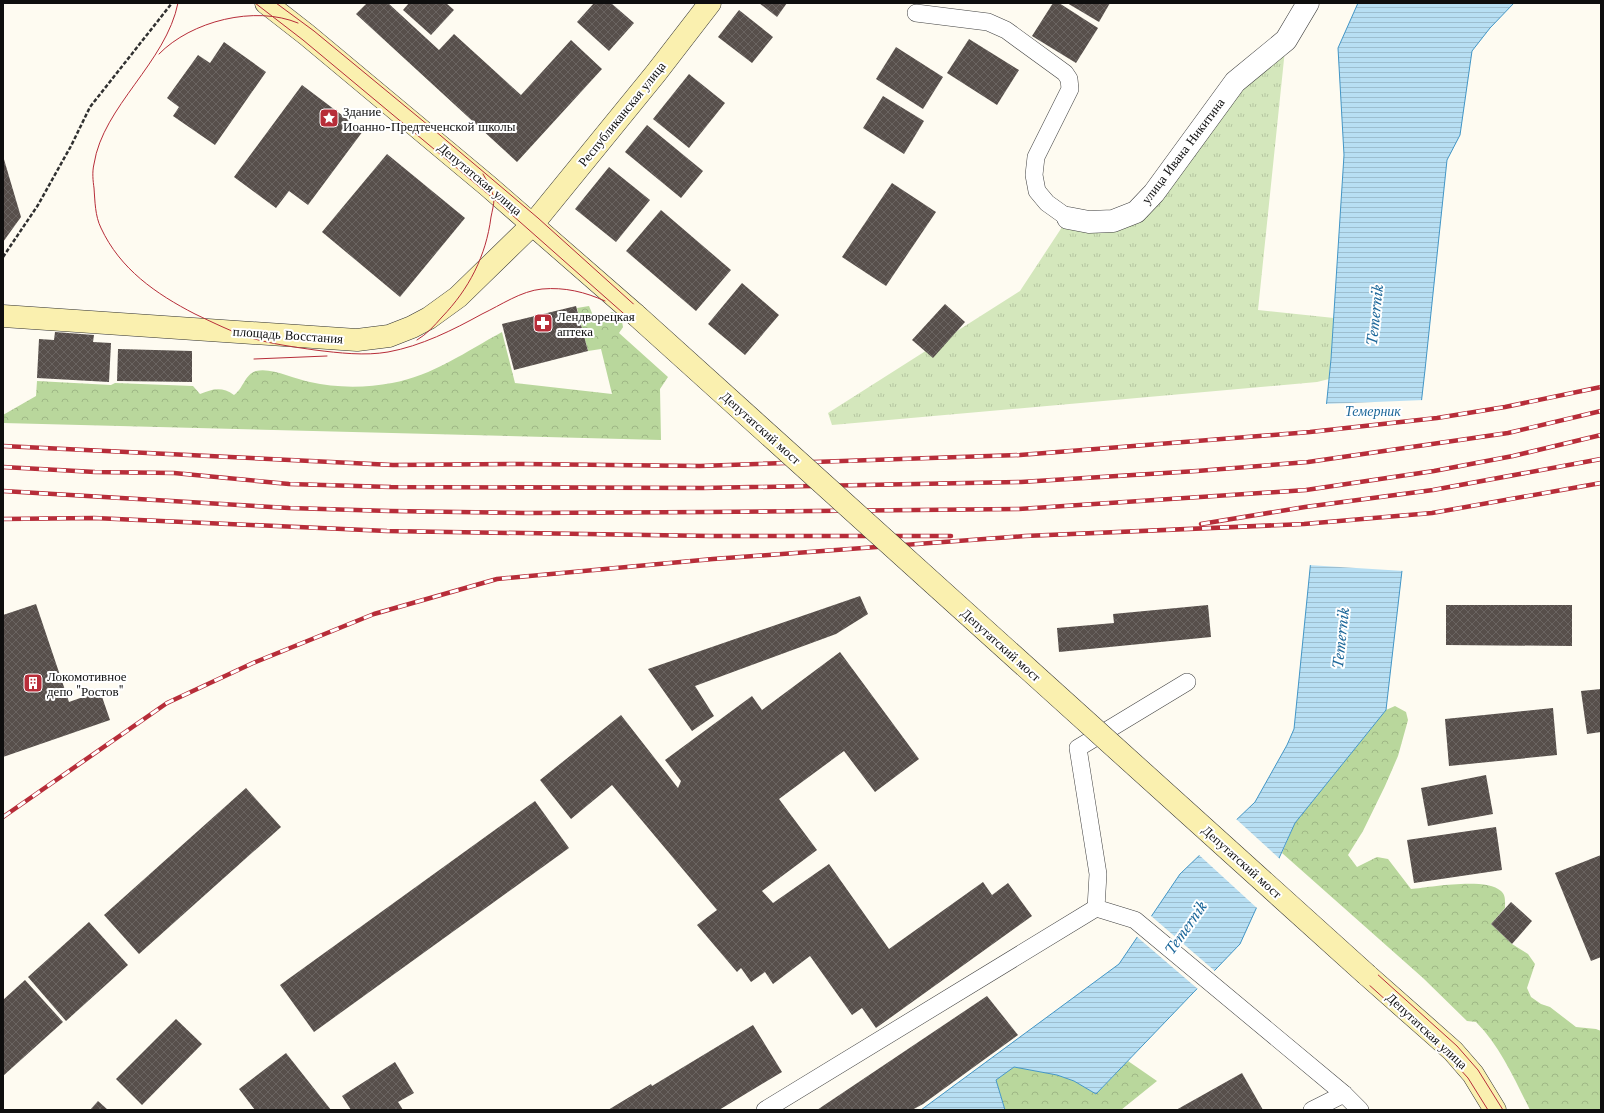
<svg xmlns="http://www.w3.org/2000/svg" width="1604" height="1113" font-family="'Libre Baskerville',serif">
	<defs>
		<pattern id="grass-tufts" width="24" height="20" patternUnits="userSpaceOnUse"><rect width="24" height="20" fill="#d4e7bc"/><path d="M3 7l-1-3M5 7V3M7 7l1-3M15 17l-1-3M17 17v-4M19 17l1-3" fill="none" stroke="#b5c5a0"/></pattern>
		<pattern id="forest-crowns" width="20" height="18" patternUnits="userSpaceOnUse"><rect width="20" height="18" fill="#b9d79c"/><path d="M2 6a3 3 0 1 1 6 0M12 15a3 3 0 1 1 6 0" fill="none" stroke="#9eb785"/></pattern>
		<pattern id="water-rules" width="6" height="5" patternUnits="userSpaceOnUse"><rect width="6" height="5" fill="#b8dff3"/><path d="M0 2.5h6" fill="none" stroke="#9dbecf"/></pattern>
		<pattern id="building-cross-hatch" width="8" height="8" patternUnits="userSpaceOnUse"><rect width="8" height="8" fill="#574f4b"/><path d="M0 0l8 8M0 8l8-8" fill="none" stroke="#6a6461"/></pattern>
	</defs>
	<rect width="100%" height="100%" fill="#fefbf1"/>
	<path fill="url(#grass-tufts)" d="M1286,40L1258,310L1334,318L1329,379L1317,382L832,425L828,413L1020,291L1068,218L1113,221Z"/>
	<g fill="url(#forest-crowns)">
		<path d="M589,306L595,320L612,312C620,315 622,319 623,327L619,333L668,377L660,389L661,440L3,423V415L36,396L37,381L111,385L115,383L193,386L200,394C212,389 222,386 234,395C243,389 245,374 256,371C271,367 294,379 310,382C335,388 366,388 392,383C432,376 467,351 502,332L515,383L612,394L601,349L588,351L577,308Z"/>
		<path d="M1395,706L1406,712L1408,720L1398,756L1385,786L1363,831L1348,855L1357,867L1377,857L1388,859L1411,889C1431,887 1486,877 1501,891C1506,895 1505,902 1505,908L1491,924L1512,944L1528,954L1535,964L1527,988L1531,997L1541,1004L1550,1007L1576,1027L1596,1029L1601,1031V1110H1530C1515,1080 1500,1046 1476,1022L1467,1021L1423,978L1282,853L1295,823L1386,710Z"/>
		<path d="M1128,1061L1157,1081L1121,1110H1005L996,1080L1014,1067L1057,1075L1074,1081L1096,1094Z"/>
	</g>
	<path fill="url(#water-rules)" stroke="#4396c6" d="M1358,3H1514L1490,28L1472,51L1460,135L1447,160L1425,370L1386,710L1295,823L1240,944L1096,1094L1074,1081L1057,1075L1014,1067L996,1080L1005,1110H921L1119,964L1180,874L1255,802L1287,745L1294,729L1331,359L1344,155L1338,48Z"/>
	<g fill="#fefbf1">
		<path d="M1424,400L1404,571L1308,565L1325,404Z"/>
		<path d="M1235,818L1281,860L1258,909L1198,854Z"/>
		<path d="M1150,915L1216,972L1199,990L1136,936Z"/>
	</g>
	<g fill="url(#building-cross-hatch)">
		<path d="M367,3H388L439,50L454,34L521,95L571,40L602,69L517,162L356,14Z"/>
		<path d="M409,3H446L454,10L431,35L403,10Z"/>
		<path d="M594,3H611L634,23L609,51L577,22Z"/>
		<path d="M759,3H787L777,17Z"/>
		<path d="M1053,3H1059L1098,28L1076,63L1032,36Z"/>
		<path d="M1067,3H1110L1099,22Z"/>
		<path d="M739,10L773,37L752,63L718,37Z"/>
		<path d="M969,39L1019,70L997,105L947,73Z"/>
		<path d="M224,42L266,72L215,145L173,116L179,107L167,98L198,55L210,63Z"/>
		<path d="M896,47L943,77L923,109L876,79Z"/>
		<path d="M689,74L725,103L689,148L653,119Z"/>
		<path d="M302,85L363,131L308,205L289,191L276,208L234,177Z"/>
		<path d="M883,96L924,121L904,154L863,128Z"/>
		<path d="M647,125L703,171L681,198L625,152Z"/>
		<path d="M387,154L465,218L400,297L322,232Z"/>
		<path d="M3,156L21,217L3,242Z"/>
		<path d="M609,167L650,200L616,242L575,209Z"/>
		<path d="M892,183L936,212L886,286L842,257Z"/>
		<path d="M661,210L731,270L696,311L626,251Z"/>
		<path d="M742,283L779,315L745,355L708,324Z"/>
		<path d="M945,304L965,322L933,358L912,340Z"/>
		<path d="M576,306L588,351L514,370L502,324Z"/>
		<path d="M55,332L94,335L93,342L111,343L109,382L37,378L39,339L54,340Z"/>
		<path d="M118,349L192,351V382L117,381Z"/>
		<path d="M860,596L868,614L836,634L695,686L714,716L692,731L648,669Z"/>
		<path d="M36,604L69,702L100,691L110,720L3,757V615Z"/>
		<path d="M1208,605L1211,637L1059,652L1057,628L1114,623L1113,614Z"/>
		<path d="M1446,605H1572V646L1446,645Z"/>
		<path d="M840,652L919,759L875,792L844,751L779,799L817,850L762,891L773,903L829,864L889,949L983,882L992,895L1008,883L1032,916L876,1028L862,1008L852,1015L810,956L773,984L765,972L751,982L741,968L737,972L697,925L717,910L612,785L571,819L540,780L621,715L678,788L681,781L665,760L752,696L762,710Z"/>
		<path d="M1601,689V732L1587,734L1581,691Z"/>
		<path d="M1553,708L1557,755L1449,766L1445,719Z"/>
		<path d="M1486,775L1493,814L1428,826L1421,788Z"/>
		<path d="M246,788L281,827L139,954L104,915Z"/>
		<path d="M535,801L569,848L314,1032L280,985Z"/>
		<path d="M1496,827L1502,870L1414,883L1407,840Z"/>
		<path d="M1601,855V957L1591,961L1555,873Z"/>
		<path d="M1511,902L1532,921L1512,944L1491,924Z"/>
		<path d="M89,922L128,965L66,1021L28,977Z"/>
		<path d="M25,980L63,1022L3,1076V1000Z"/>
		<path d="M987,996L1018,1035L923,1104L912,1110H817Z"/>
		<path d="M176,1019L202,1044L142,1105L116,1079Z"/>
		<path d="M753,1025L782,1072L719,1110H608L651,1084L652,1086Z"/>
		<path d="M286,1053L331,1110H255L239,1089Z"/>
		<path d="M395,1062L414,1093L398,1102L403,1110H351L342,1096Z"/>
		<path d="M1242,1073L1263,1110H1176Z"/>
		<path d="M98,1101L108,1110H90Z"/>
	</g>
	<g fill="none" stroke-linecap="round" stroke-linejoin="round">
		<g stroke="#414141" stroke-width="18">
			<g id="lane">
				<path d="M916,13L988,22L1006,30L1065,73L1069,79L1070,89L1036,157L1034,175L1037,191L1047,203L1068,218"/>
				<path d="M1187,682L1078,748L1098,874L1096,908L1135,920L1344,1094L1360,1110"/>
				<path d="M765,1110L1096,908"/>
				<path d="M1312,1110L1344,1094"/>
			</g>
		</g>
		<g stroke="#414141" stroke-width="23">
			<path id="street" d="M1068,218L1089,222L1113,221L1136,212L1154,193L1235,82L1286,40L1308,3"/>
		</g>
		<g stroke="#303030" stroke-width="23">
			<g id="secondary">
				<path d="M266,3L307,35L488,186L636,315"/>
				<path d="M3,316L357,340L389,336L412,327L429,318L458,297L533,224L656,73L710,3"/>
				<path d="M1367,975L1453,1051L1473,1074L1495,1110"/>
			</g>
		</g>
		<path stroke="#303030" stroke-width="2.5" stroke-dasharray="4 2" stroke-linecap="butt" d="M3,257L38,205L71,146L90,107L172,3"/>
		<use href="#lane" stroke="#fff" stroke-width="17"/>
		<use href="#street" stroke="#fff" stroke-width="22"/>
		<use href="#secondary" stroke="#faf0af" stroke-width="22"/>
		<g stroke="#b72d39" stroke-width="1">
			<path d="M178,3C166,63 103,106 94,164C92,172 93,181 94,188C95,201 95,216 101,228C120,269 156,294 195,314C214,323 232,332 251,338C272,344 294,347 315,350C339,353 365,356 388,352C421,346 453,330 482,314C501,305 521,291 542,289C565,287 585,292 605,301"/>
			<path d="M255,3L303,40L494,199L631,320L1448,1056L1468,1078L1488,1110"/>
			<path d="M276,3L314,31L434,130L538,218L1457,1046L1478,1070L1503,1110"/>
			<path d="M159,54C191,21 255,5 298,23"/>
			<path d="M417,340C427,334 434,326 442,317C469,289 486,256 491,217C492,212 494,204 494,199C493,192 486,179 483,174"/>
			<path d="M254,359L327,356"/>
		</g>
		<g stroke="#b72d39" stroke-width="4.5">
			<g id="rail">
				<path d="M3,446L393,465L523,464L700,466L1020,455L1310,432L1437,418L1505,407L1601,387"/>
				<path d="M3,467L95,472L174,473L289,484L391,487L703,488L1021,482L1197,471L1308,462L1508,433L1601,411"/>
				<path d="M3,491L289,508L390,511L526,513L708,512L1019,509L1306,490L1434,471L1513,456L1601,435"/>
				<path d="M3,519L94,518L387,531L710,536H951"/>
				<path d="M1201,524L1305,507L1433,490L1601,459"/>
				<path d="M3,817L167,703L253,663L374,614L497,579L713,559L1025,536L1304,524L1432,513L1601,483"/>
			</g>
		</g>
		<use href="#rail" stroke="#fff" stroke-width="3" stroke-dasharray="9" stroke-linecap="butt"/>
		<g stroke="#303030" stroke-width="23" stroke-linecap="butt">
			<path id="secondary-bridge" d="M636,315L1367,975"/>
		</g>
		<use href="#secondary-bridge" stroke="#faf0af" stroke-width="22"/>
	</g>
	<defs>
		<g id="sight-square" transform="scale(1)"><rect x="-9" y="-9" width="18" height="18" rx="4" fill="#b72d39" stroke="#fff"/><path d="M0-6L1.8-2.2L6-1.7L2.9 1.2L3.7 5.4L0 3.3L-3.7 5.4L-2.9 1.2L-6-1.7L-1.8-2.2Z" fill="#fff"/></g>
		<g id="pharmacy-square" transform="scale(1)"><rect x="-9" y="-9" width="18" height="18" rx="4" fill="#b72d39" stroke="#fff"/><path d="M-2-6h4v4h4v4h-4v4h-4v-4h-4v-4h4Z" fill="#fff"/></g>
		<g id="building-square" transform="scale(1)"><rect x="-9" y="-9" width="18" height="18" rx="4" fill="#b72d39" stroke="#fff"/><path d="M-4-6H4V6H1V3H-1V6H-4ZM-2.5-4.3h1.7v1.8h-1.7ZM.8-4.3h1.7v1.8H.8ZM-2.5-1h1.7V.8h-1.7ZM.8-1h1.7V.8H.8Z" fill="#fff"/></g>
	</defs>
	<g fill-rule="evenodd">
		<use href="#sight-square" x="329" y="118"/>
		<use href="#pharmacy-square" x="543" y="323"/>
		<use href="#building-square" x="33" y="683"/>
	</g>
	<g text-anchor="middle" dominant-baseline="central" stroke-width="4" stroke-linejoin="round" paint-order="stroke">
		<g font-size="13" fill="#0e0e0e" stroke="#fff" text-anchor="start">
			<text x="343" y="111">Здание<tspan x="343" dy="15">Иоанно-Предтеченской школы</tspan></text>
			<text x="557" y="316">Лендворецкая<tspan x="557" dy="15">аптека</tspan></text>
			<text x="47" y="676">Локомотивное<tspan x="47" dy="15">депо "Ростов"</tspan></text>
		</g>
		<g font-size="13" fill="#0e0e0e" stroke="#fff">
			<text transform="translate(622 114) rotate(-51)">Республиканская улица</text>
			<text transform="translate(1183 151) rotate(-53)">улица Ивана Никитина</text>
			<text transform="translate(480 179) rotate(40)">Депутатская улица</text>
			<text transform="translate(288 335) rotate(4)">площадь Восстания</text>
			<text transform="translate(761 428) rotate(42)">Депутатский мост</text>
			<text transform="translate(1001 645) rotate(42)">Депутатский мост</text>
			<text transform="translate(1242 862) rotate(42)">Депутатский мост</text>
			<text transform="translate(1427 1031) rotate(43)">Депутатская улица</text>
		</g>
		<g font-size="14" font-style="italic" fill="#1e689a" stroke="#fff">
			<text transform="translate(1375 315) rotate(-84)">Temernik</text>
			<text x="1373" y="411">Темерник</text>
			<text transform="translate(1341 638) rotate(-84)">Temernik</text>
			<text transform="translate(1186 928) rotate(-55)">Temernik</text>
		</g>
	</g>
	<rect width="1604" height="1113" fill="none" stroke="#0e0e0e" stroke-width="8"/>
</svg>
